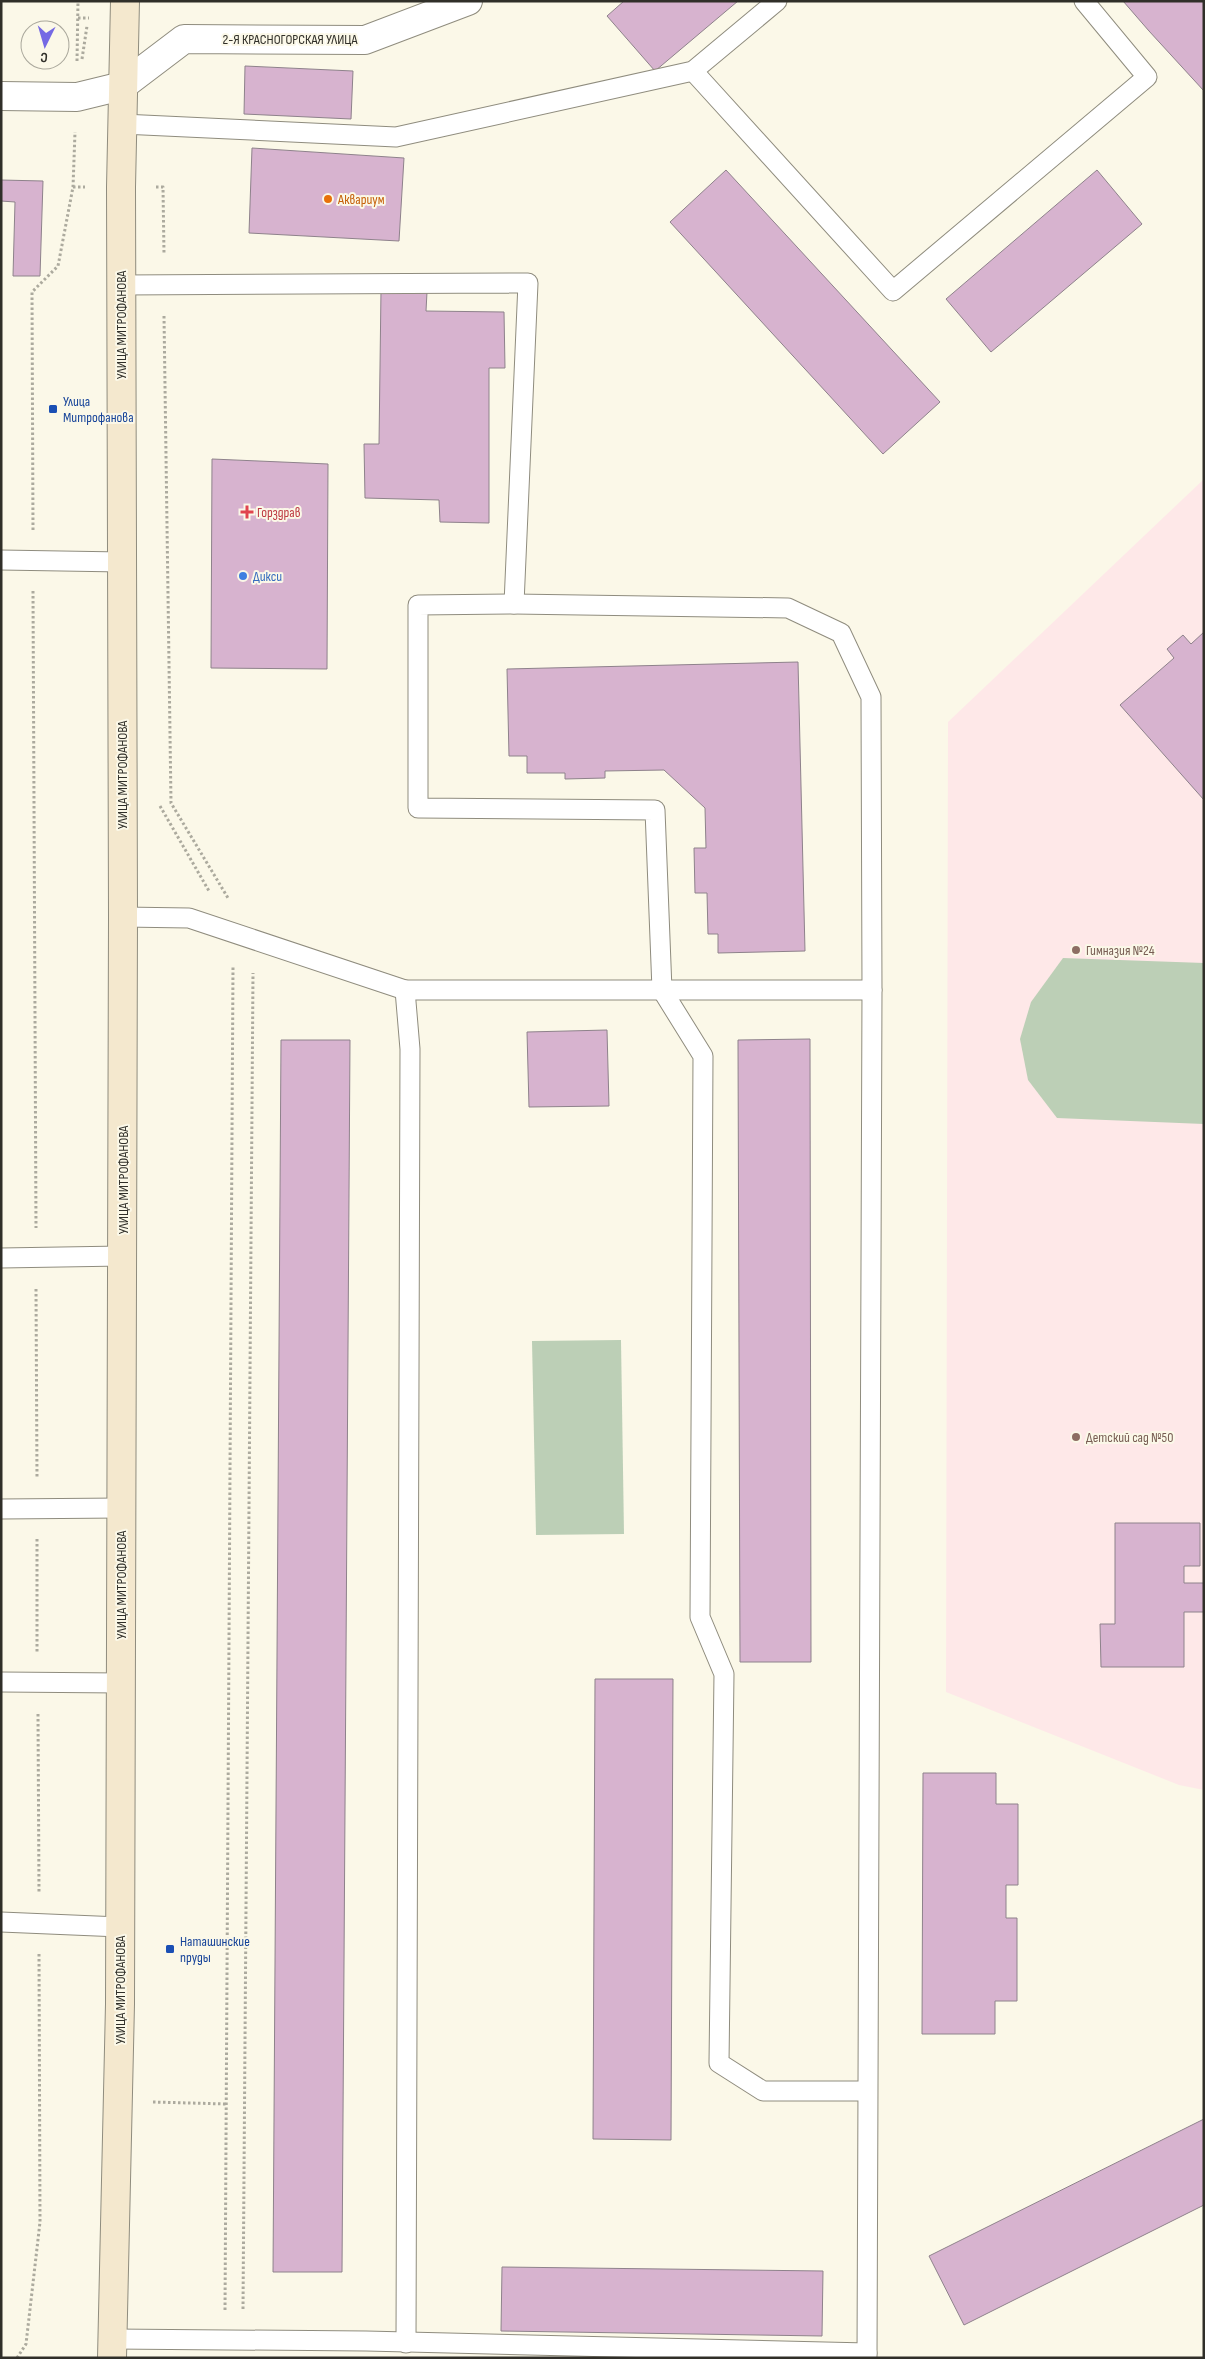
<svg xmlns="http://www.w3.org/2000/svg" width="1205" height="2359" font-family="'Sofia Sans Condensed',sans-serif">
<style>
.education{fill:#fee8e8}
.green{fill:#bccfb6}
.building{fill:#d7b3cf;stroke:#8e828b}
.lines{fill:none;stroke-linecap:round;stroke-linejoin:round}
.service-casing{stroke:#8f8c7e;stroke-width:21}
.tertiary-casing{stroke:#8f8c7e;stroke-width:30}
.secondary-casing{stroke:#8f8c7e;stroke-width:30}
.path{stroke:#acaa9e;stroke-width:3;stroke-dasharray:2.5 2.5;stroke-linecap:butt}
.service{stroke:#fff;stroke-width:19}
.tertiary{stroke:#fff;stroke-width:28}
.secondary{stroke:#f4e8ce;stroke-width:28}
.food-dot{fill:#e8710a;stroke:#fbf8e8;stroke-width:2}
.transit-dot{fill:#1a4fb4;stroke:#fbf8e8;stroke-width:2}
.health-dot{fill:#e0444e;stroke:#fbf8e8;stroke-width:2}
.shop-dot{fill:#3f7fe0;stroke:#fbf8e8;stroke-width:2}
.education-dot{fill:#8d6e63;stroke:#fbf8e8;stroke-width:2}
.labels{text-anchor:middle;stroke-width:4;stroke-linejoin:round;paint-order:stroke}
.street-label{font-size:14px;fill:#302f29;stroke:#fbf8e8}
.food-label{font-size:14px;fill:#c56008;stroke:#fbf8e8;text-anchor:start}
.transit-label{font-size:14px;fill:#164399;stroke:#fbf8e8;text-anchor:start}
.health-label{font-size:14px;fill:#be3a42;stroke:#fbf8e8;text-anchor:start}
.shop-label{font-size:14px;fill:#366cbe;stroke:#fbf8e8;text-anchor:start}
.education-label{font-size:14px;fill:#785e54;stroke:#fbf8e8;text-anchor:start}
</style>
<rect width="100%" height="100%" fill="#fbf8e8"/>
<!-- education -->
<polygon class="education" points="1204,479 1204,1790 1179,1785 946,1692 948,722"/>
<!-- green -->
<g class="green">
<polygon points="1063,958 1204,963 1204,1124 1057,1118 1028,1080 1020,1039 1031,1002"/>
<polygon points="621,1340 624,1534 536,1535 532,1341"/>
</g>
<!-- building -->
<g class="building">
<polygon points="624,1 738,1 655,71 607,16"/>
<polygon points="1123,1 1204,1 1204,91 1149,31"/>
<polygon points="245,66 353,71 351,119 244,114"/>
<polygon points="252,148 404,158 399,241 249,233"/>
<polygon points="726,170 940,402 883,454 670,222"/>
<polygon points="1097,170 1142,224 991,352 946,299"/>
<polygon points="1,180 43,181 40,276 13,276 15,202 1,201"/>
<polygon points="381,290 427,292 426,311 504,312 505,368 489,368 489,523 440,522 439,500 365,498 364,444 379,444"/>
<polygon points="212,459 328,464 327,669 211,668"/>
<polygon points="1204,632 1204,800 1120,705 1174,658 1167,649 1183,635 1191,644"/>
<polygon points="798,662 805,951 718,953 718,934 708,934 707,893 695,893 694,848 706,848 705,808 664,770 605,771 605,778 565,779 565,773 527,773 527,756 509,756 507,669"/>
<polygon points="607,1030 609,1106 529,1107 527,1032"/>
<polygon points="810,1039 811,1662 740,1662 738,1040"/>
<polygon points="281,1040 350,1040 342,2272 273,2272"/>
<polygon points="1115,1523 1200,1523 1200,1566 1184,1566 1184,1583 1204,1583 1204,1612 1184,1612 1184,1667 1101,1667 1100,1624 1115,1624"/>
<polygon points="595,1679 673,1679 671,2140 593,2139"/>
<polygon points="923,1773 996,1773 996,1804 1018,1804 1018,1885 1006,1885 1006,1918 1017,1918 1017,2001 995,2001 995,2034 922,2034"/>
<polygon points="1204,2119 1204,2205 964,2325 929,2256"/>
<polygon points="502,2267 823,2271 822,2336 501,2331"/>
</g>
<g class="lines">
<defs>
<g id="service">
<polyline points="693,71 893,291 1147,77 1084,1"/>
<polyline points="122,124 396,137 693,71 777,1"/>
<polyline points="122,285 528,283 514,604"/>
<polyline points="1,560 122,562"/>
<polyline points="123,917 189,918 405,990"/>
<polyline points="1,1258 122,1256"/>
<polyline points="1,1509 121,1508"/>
<polyline points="1,1682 121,1683"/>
<polyline points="1,1922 120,1927"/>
<polyline points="113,2339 366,2341 867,2353"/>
<polyline points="406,2343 410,1049 405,990 872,990"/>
<polyline points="867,2358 872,990 871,697 841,633 788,608 514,604 418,605 418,808 655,810 662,990 703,1056 700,1617 724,1674 719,2063 763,2091 867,2091"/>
</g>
<polyline id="tertiary" points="1,96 77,97 122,86 184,39 365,40 468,1"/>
<polyline id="secondary" points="112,2358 120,2004 123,917 121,187 125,1"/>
</defs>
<!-- service casing -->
<use href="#service" class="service-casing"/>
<!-- tertiary casing -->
<use href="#tertiary" class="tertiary-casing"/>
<!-- secondary casing -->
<use href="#secondary" class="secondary-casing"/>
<!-- path -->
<g class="path">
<polyline points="78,18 89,18"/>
<polyline points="82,59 87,26"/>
<polyline points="77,61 78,1"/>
<polyline points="73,187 85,187"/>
<polyline points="156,187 163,187 164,254"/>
<polyline points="164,316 171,803 228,898"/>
<polyline points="33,530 32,292 58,266 73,187 75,132"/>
<polyline points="33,591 36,1228"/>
<polyline points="160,806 209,891"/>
<polyline points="36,1289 37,1478"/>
<polyline points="37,1539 37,1653"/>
<polyline points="38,1714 39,1893"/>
<polyline points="153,2102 226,2104"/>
<polyline points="243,2309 253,973"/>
<polyline points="225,2310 233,966"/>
<polyline points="17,2358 26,2344 40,2222 39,1954"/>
</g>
<!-- service -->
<use href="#service" class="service"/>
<!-- tertiary -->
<use href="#tertiary" class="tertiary"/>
<!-- secondary -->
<use href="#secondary" class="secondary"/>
</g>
<!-- markers -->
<circle class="food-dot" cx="328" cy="199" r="5"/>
<g class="transit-dot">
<rect x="48" y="404" width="10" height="10" rx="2.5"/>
<rect x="165" y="1944" width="10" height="10" rx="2.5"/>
</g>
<path class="health-dot" d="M244.5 504.5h5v5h5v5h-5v5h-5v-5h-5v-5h5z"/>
<circle class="shop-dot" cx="243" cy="576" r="5"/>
<g class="education-dot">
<circle cx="1076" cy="950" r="5"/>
<circle cx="1076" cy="1437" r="5"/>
</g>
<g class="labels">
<!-- street labels -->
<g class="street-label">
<text x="290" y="44">2-Я КРАСНОГОРСКАЯ УЛИЦА</text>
<text transform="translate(121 325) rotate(-90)" y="5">УЛИЦА МИТРОФАНОВА</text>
<text transform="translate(122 775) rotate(-90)" y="5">УЛИЦА МИТРОФАНОВА</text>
<text transform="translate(123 1180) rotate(-90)" y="5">УЛИЦА МИТРОФАНОВА</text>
<text transform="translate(121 1585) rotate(-90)" y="5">УЛИЦА МИТРОФАНОВА</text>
<text transform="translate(120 1990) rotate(-90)" y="5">УЛИЦА МИТРОФАНОВА</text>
</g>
<!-- food labels -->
<g class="food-label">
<text x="338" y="204">Аквариум</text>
</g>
<!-- transit labels -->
<g class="transit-label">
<text x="63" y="406">Улица<tspan x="63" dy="16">Митрофанова</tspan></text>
<text x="180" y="1946">Наташинские<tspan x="180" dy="16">пруды</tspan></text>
</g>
<!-- health labels -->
<g class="health-label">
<text x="257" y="517">Горздрав</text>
</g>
<!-- shop labels -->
<g class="shop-label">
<text x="253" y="581">Дикси</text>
</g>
<!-- education labels -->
<g class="education-label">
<text x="1086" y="955">Гимназия №24</text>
<text x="1086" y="1442">Детский сад №50</text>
</g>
</g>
<!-- border -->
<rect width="1205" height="2359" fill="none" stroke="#302f29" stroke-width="5"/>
<!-- north arrow -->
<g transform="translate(45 45) rotate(185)"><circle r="24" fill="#fbf8e8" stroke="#aaa89c"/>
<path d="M0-4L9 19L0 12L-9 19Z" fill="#7569e4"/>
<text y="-8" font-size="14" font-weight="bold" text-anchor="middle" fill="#302f29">С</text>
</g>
</svg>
